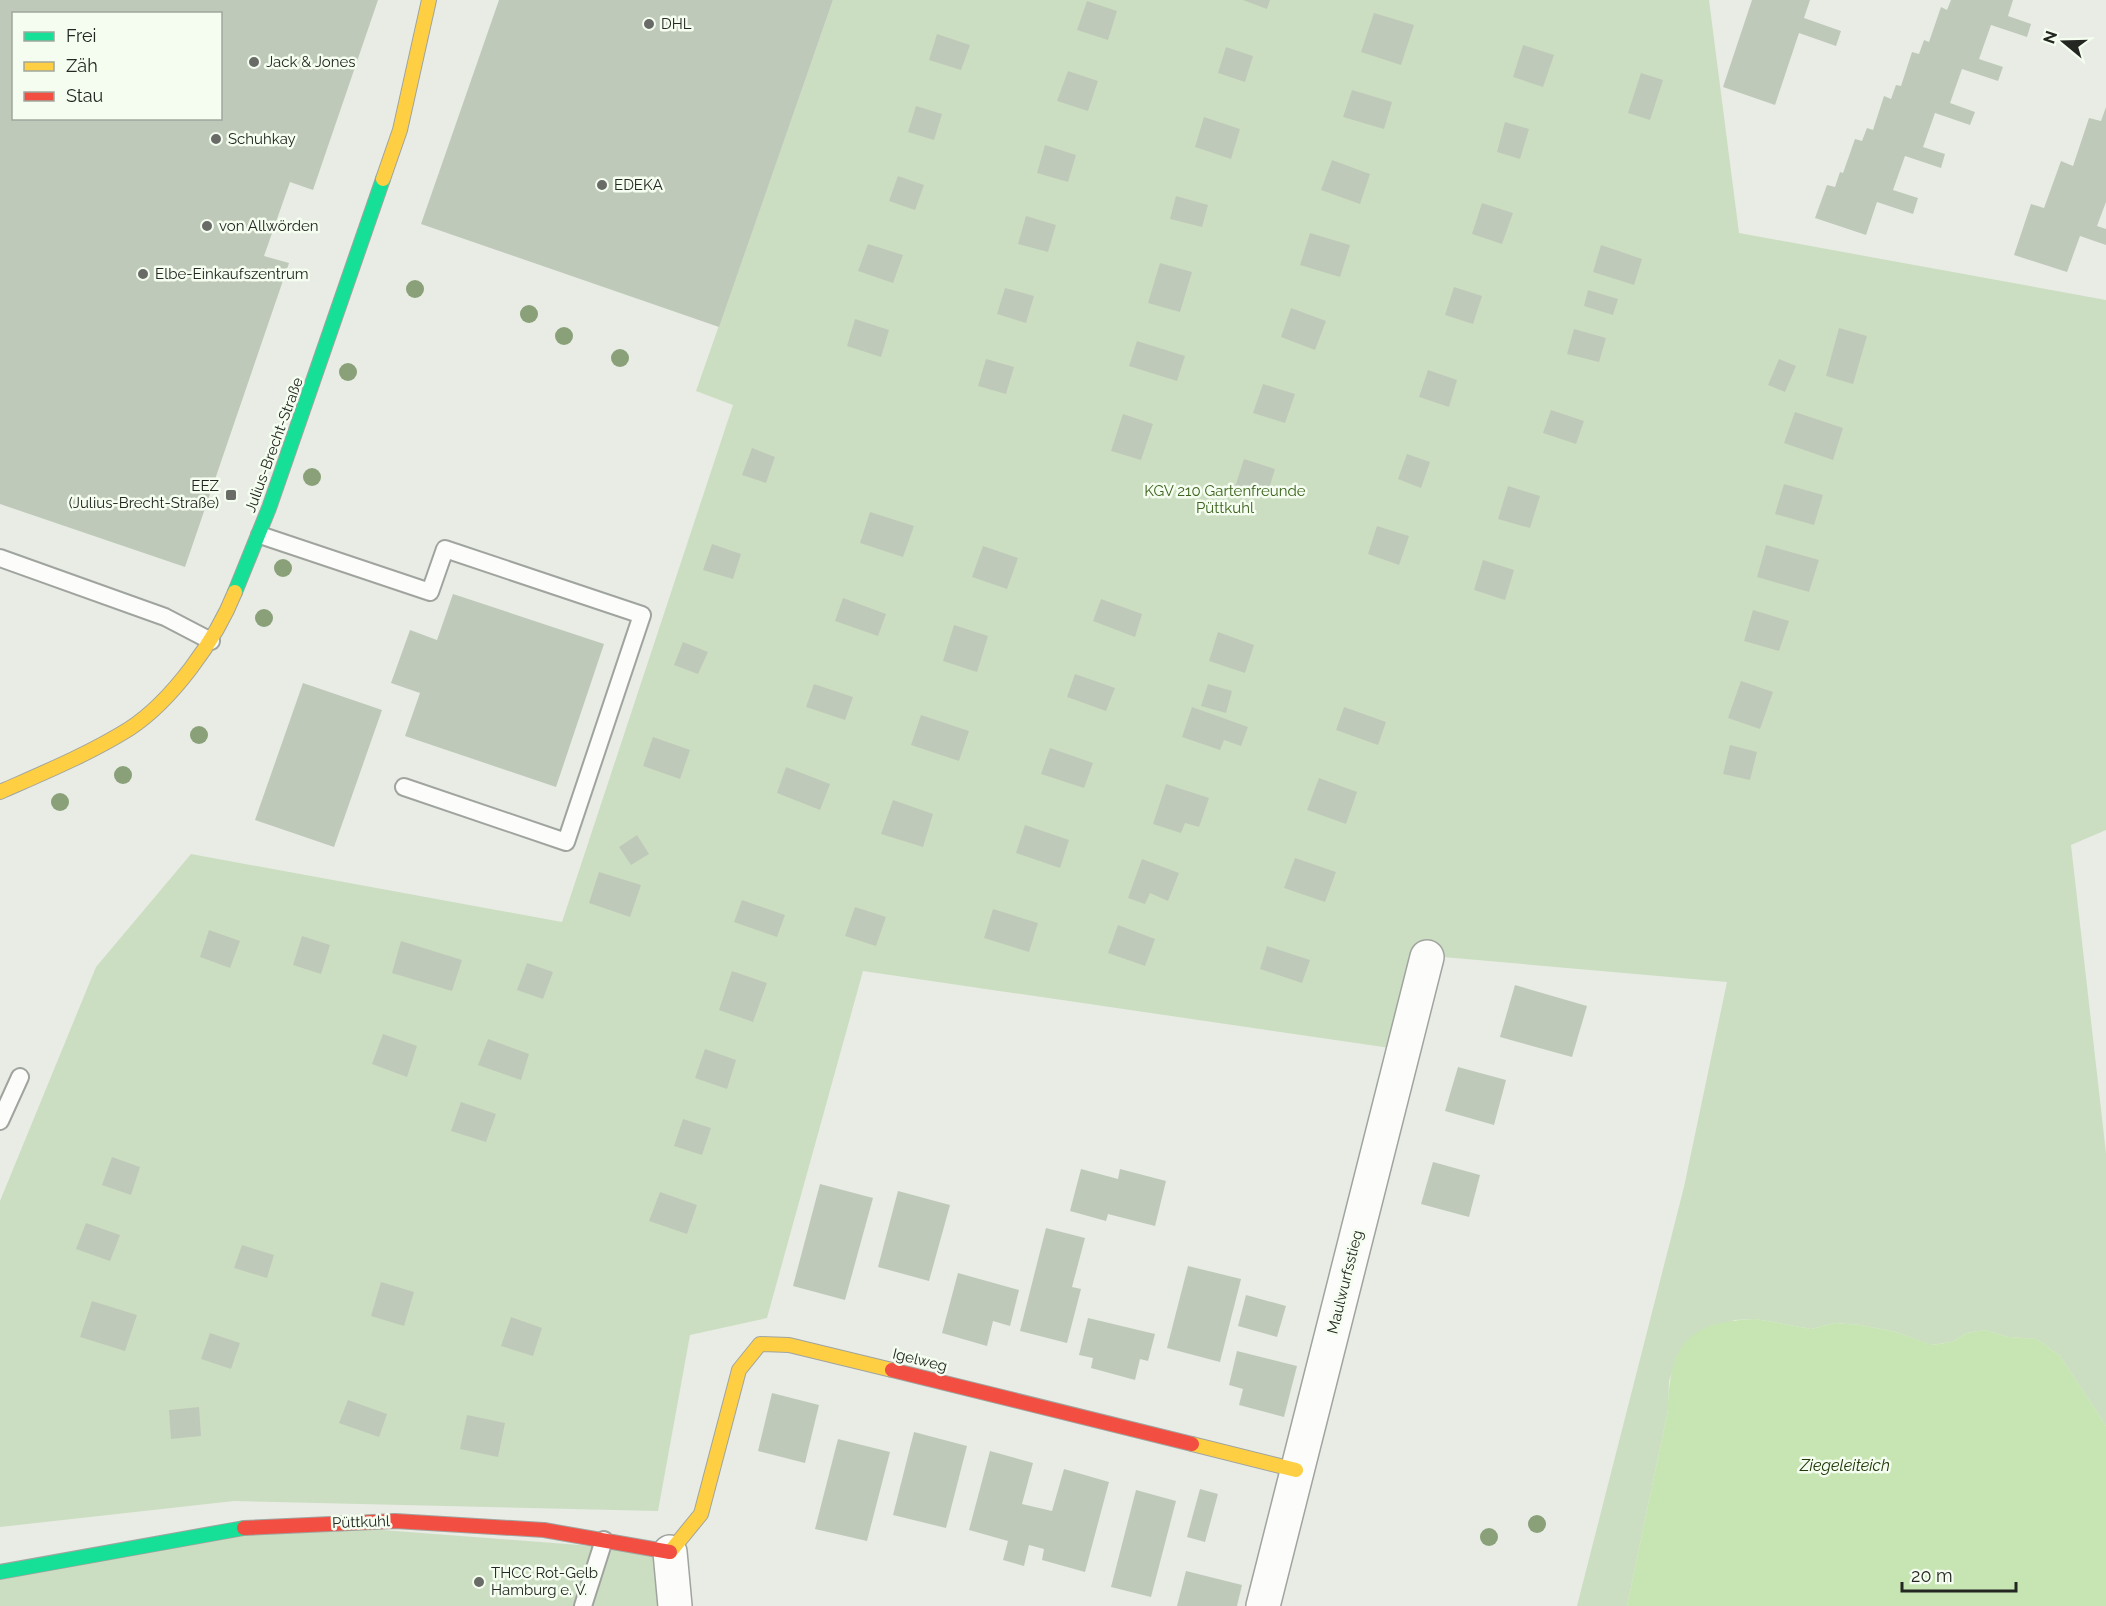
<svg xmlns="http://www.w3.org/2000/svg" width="2106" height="1606" font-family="Raleway,sans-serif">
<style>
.green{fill:#ccdec1}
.water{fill:#c6e5b3}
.building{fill:#bfc9b9;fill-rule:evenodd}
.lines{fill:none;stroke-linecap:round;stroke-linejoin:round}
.lane-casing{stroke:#a0a49f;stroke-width:20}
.street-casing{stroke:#a0a49f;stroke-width:36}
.fast-casing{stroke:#a0a49f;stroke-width:16}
.slow-casing{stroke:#a0a49f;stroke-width:16}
.jam-casing{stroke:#a0a49f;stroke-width:16}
.lane{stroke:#fcfcfb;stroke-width:16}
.street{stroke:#fcfcfb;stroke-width:33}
.fast{stroke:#16e098;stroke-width:14}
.slow{stroke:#ffcf43;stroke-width:14}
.jam{stroke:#f24e42;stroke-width:14}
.tree{fill:#89a078}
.poi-dot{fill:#686b66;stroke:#f4fdef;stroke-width:2}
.labels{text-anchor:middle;stroke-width:5;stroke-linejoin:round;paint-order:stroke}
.poi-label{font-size:15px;fill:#232621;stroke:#f4fdef;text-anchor:start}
.street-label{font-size:15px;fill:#232621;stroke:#f4fdef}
.park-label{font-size:15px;fill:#3c621e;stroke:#f4fdef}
.water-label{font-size:16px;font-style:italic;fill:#203a0a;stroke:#f4fdef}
</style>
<rect width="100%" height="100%" fill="#e8ece5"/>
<!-- green -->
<g class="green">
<polygon points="833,0 1709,0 1739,233 2106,300 2106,830 2071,845 2106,1153 2106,1426 2060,1356 2037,1339 2009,1337 1984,1330 1967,1333 1952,1342 1931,1345 1896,1332 1860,1325 1835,1323 1811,1329 1756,1319 1734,1320 1679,1353 1669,1381 1668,1410 1627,1606 1577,1606 1684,1187 1727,982 1443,957 1404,1050 863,971 767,1318 690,1335 658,1511 234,1501 0,1527 0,1201 96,967 191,854 562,922 733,405 696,391"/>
<polygon points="304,1524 670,1552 676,1606 0,1606 0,1572"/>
</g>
<!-- water -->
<path class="water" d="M1756,1319L1811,1329L1835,1323L1860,1325L1896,1332L1932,1345L1952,1342L1967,1333L1984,1330L2009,1337L2037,1339L2060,1356L2106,1426V1606H1627L1668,1410C1670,1343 1688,1322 1756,1319Z"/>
<!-- building -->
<g class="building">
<path d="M0,0H378L313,190L290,182L264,256L289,263L185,567L0,504ZM14,14H220V118H14Z"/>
<polygon points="499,0 833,0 719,327 421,224"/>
<polygon points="1243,0 1270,0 1267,9"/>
<polygon points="1752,0 1810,0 1804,18 1841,31 1836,46 1799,33 1775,105 1723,87"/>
<polygon points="1951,0 2013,0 2008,16 2031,24 2027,37 1991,25 1979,59 2003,67 1998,81 1962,69 1950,103 1975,112 1970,125 1935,113 1923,147 1945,154 1941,168 1905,156 1893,190 1918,198 1913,214 1877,202 1866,235 1815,218 1827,185 1835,187 1840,172 1843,173 1855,139 1862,141 1867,128 1873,130 1884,96 1891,99 1896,85 1901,86 1912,52 1919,54 1924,40 1929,42 1941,7 1947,10"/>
<polygon points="1087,1 1117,11 1108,40 1077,30"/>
<polygon points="1374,13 1414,25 1401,65 1361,52"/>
<polygon points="937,34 970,45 961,70 929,60"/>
<polygon points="1523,45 1554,55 1543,87 1513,77"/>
<polygon points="1226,47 1253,56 1245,82 1218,73"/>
<polygon points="1068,71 1098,81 1088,111 1057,101"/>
<polygon points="1641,73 1663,80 1650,120 1628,113"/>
<polygon points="1352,90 1392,102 1384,129 1343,117"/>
<polygon points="916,106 942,114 934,140 908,132"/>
<polygon points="2106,107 2106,202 2097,226 2106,229 2106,245 2080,236 2067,272 2014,255 2031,204 2044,208 2061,161 2073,166 2089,118 2101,121"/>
<polygon points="1204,117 1240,129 1231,159 1195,147"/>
<polygon points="1505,122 1529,129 1520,159 1497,152"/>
<polygon points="1045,145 1076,155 1068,182 1037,173"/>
<polygon points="1332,160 1370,174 1360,204 1321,190"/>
<polygon points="898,176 924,185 915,210 889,201"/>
<polygon points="1176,196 1208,205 1202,227 1170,219"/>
<polygon points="1482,203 1513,213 1502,244 1472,234"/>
<polygon points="1026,216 1056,225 1048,252 1018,244"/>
<polygon points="1310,233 1350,245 1340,277 1300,265"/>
<polygon points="868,244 903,255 893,283 858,271"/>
<polygon points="1601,245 1642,259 1634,285 1593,272"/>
<polygon points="1160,263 1192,272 1180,312 1148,303"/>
<polygon points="1454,287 1482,296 1473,324 1445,315"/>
<polygon points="1005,288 1034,296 1026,323 997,314"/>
<polygon points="1588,290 1618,299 1613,315 1584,306"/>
<polygon points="1291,308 1326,321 1315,350 1281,337"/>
<polygon points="855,319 889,330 881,357 847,346"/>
<polygon points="1839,328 1867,336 1853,384 1826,376"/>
<polygon points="1574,329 1606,338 1599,362 1567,354"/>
<polygon points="1137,341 1185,356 1177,381 1129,366"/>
<polygon points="986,359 1014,367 1006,394 978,386"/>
<polygon points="1779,359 1796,366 1785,392 1768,385"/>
<polygon points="1428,370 1457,380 1449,407 1419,397"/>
<polygon points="1263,384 1295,394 1285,423 1253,413"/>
<polygon points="1551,410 1584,421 1576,444 1543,433"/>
<polygon points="1795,412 1843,428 1833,460 1784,443"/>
<polygon points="1123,414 1153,424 1141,460 1111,451"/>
<polygon points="752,448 775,457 766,483 742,475"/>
<polygon points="1407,454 1430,462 1421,488 1398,479"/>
<polygon points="1244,459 1275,469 1266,498 1235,487"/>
<polygon points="1784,484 1823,495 1814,525 1775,514"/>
<polygon points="1508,486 1540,496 1530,528 1498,519"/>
<polygon points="870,512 914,526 903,557 860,543"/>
<polygon points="1377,526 1409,536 1399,565 1368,554"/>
<polygon points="712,544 741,554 733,579 703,570"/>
<polygon points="1766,545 1819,560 1809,592 1757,577"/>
<polygon points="983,546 1018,558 1007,589 972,577"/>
<polygon points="1483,560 1514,570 1505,600 1474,590"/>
<polygon points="453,594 604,644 556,787 405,736 420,693 391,683 410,630 437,640"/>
<polygon points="843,598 886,614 878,636 835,621"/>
<polygon points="1101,599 1142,614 1135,637 1093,621"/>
<polygon points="1753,610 1789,621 1779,651 1744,641"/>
<polygon points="954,625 988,636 977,672 943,661"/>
<polygon points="1218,632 1254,645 1245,673 1209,661"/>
<polygon points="683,642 708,652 698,674 674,665"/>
<polygon points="1075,674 1115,688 1106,711 1067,697"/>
<polygon points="1741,681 1773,692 1760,729 1728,718"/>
<polygon points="303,683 382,710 334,847 255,820"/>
<polygon points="814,684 853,697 845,720 806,707"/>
<polygon points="1208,684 1232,691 1226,713 1201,706"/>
<polygon points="1192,707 1248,727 1241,746 1224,740 1220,750 1182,737"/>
<polygon points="1344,707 1386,722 1378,745 1336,730"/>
<polygon points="921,715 969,731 959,761 911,745"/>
<polygon points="653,737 690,750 680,779 643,766"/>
<polygon points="1730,745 1757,752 1750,780 1723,774"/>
<polygon points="1050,748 1093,763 1084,788 1041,774"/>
<polygon points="786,767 830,784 820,810 777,793"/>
<polygon points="1319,778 1357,792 1346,824 1307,810"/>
<polygon points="1166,784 1209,798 1199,827 1185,823 1181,833 1153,824"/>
<polygon points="893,800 933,814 923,847 881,834"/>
<polygon points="1025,825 1069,840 1060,868 1016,853"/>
<polygon points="637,835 649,854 631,865 619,847"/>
<polygon points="1295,858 1336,872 1325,902 1284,888"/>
<polygon points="1142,859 1179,873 1168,901 1150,893 1145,904 1128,898"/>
<polygon points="599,872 641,885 630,917 589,903"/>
<polygon points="742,900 785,915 777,937 734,922"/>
<polygon points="855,907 886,917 876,946 845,936"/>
<polygon points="993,909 1038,923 1029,952 984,938"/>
<polygon points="1118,925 1155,939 1145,966 1108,953"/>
<polygon points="209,930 240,941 230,968 200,957"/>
<polygon points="302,936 330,945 321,974 293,965"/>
<polygon points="401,941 462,960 452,991 392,973"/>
<polygon points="1267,946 1310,960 1302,983 1260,969"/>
<polygon points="527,963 553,972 543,999 517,990"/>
<polygon points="732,971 767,983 753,1022 719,1010"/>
<polygon points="1515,985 1587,1006 1572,1057 1500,1037"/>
<polygon points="383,1034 417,1046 407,1077 372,1064"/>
<polygon points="488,1039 529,1054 521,1080 478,1065"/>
<polygon points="705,1049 736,1060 727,1089 695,1078"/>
<polygon points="1458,1067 1506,1080 1494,1125 1445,1111"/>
<polygon points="461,1102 496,1114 486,1142 451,1131"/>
<polygon points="683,1119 711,1128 702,1155 674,1146"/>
<polygon points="112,1157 140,1167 131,1195 102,1185"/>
<polygon points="1433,1162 1480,1175 1469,1217 1421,1204"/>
<polygon points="1081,1169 1118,1179 1120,1169 1166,1181 1155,1226 1108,1214 1106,1221 1070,1211"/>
<polygon points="820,1184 873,1198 845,1300 793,1286"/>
<polygon points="898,1191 950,1205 929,1281 878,1267"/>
<polygon points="660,1192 697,1205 687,1234 649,1221"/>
<polygon points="86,1223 120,1235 110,1261 76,1249"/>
<polygon points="1046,1228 1085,1238 1072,1287 1081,1289 1067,1343 1020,1331"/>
<polygon points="242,1245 274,1255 267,1278 234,1268"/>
<polygon points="1188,1266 1241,1279 1220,1362 1167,1348"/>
<polygon points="958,1273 1019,1290 1010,1326 993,1321 987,1346 942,1333"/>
<polygon points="381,1282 414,1292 404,1326 371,1316"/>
<polygon points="1246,1295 1286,1306 1277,1337 1238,1326"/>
<polygon points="92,1301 137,1315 125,1351 80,1337"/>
<polygon points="511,1317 542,1328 533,1356 501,1346"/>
<polygon points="1088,1318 1155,1334 1148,1361 1140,1359 1135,1380 1091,1368 1093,1358 1079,1355"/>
<polygon points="210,1333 240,1343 231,1369 201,1359"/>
<polygon points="1237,1351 1297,1366 1284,1417 1239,1405 1243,1389 1229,1385"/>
<polygon points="772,1393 819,1405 805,1463 758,1451"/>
<polygon points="348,1400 387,1414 379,1437 339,1423"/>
<polygon points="199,1407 201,1436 171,1439 169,1410"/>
<polygon points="467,1415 505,1423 498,1457 460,1449"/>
<polygon points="914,1432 967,1446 946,1528 893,1515"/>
<polygon points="838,1439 890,1452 867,1541 815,1529"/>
<polygon points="990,1451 1033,1463 1022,1504 1052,1511 1064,1469 1109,1482 1085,1572 1042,1560 1044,1549 1029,1545 1024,1566 1003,1560 1008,1541 969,1530"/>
<polygon points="1200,1489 1218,1494 1205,1542 1187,1537"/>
<polygon points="1136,1490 1176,1501 1151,1597 1111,1587"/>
<polygon points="1186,1571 1242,1585 1237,1606 1177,1606"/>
</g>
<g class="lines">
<defs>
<g id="lane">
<polyline points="260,535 430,592 445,549 642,615 566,842 404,787"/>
<polyline points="0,558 165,617 211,641"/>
<polyline points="0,1121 20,1077"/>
<polyline points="583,1606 604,1540"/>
</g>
<g id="street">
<polyline points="670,1552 675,1606"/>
<polyline points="1263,1606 1427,957"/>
</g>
<g id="fast">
<polyline points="235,592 269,508 383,179"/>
<polyline points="0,1572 244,1528"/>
</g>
<g id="slow">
<polyline points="383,179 400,130 429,0"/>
<path d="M0,792C43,773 89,754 129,729C172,701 216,640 235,592"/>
<polyline points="1192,1444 1296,1470"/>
<polyline points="670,1552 701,1514 739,1370 760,1344 789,1345 892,1370"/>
</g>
<g id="jam">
<polyline points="892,1370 1192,1444"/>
<polyline points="244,1528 395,1521 544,1530 670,1552"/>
</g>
</defs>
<!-- lane casing -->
<use href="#lane" class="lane-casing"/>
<!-- street casing -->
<use href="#street" class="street-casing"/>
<!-- fast casing -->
<use href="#fast" class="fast-casing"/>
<!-- slow casing -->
<use href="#slow" class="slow-casing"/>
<!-- jam casing -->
<use href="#jam" class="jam-casing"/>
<!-- lane -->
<use href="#lane" class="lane"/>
<!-- street -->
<use href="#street" class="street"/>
<!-- fast -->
<use href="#fast" class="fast"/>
<!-- slow -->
<use href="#slow" class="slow"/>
<!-- jam -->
<use href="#jam" class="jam"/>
</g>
<!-- trees -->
<g class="tree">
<circle cx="415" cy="289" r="9"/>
<circle cx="529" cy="314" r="9"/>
<circle cx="564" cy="336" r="9"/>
<circle cx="620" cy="358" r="9"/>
<circle cx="348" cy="372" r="9"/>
<circle cx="312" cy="477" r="9"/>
<circle cx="283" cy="568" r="9"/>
<circle cx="264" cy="618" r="9"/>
<circle cx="199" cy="735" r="9"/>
<circle cx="123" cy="775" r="9"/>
<circle cx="60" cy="802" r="9"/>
<circle cx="1537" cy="1524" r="9"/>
<circle cx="1489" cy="1537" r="9"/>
</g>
<!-- markers -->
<g class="poi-dot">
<circle cx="649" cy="24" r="6"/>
<circle cx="254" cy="62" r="6"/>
<circle cx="216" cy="139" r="6"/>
<circle cx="602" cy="185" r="6"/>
<circle cx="207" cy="226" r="6"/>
<circle cx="143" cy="274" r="6"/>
<rect x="225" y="489" width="12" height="12" rx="3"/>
<circle cx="479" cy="1582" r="6"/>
</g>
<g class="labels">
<!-- poi labels -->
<g class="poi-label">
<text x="661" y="29">DHL</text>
<text x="266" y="67">Jack &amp; Jones</text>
<text x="228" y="144">Schuhkay</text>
<text x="614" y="190">EDEKA</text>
<text x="219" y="231">von Allwörden</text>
<text x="155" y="279">Elbe-Einkaufszentrum</text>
<text x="219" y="491" text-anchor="end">EEZ<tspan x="219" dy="17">(Julius-Brecht-Straße)</tspan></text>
<text x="491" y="1578">THCC Rot-Gelb<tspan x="491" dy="17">Hamburg e. V.</tspan></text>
</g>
<!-- street labels -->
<g class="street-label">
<text transform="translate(274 445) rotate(-70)" y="5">Julius-Brecht-Straße</text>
<text transform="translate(1345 1282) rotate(-76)" y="5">Maulwurfsstieg</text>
<text transform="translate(920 1360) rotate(14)" y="5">Igelweg</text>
<text transform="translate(361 1522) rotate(-2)" y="5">Püttkuhl</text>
</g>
<!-- park labels -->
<g class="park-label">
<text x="1225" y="496">KGV 210 Gartenfreunde<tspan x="1225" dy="17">Püttkuhl</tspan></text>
</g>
<!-- water labels -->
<g class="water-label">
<text x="1845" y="1471">Ziegeleiteich</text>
</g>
</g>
<!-- legend -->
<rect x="12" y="12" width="210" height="108" fill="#f4fdef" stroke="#a0a79d" stroke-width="1.5"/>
<rect x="24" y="32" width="30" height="9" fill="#16e098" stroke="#a0a79d" stroke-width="1.5"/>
<text x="66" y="42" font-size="18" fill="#232621">Frei</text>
<rect x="24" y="62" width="30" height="9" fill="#ffcf43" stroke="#a0a79d" stroke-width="1.5"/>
<text x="66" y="72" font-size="18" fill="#232621">Zäh</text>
<rect x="24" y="92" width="30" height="9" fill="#f24e42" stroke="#a0a79d" stroke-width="1.5"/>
<text x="66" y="102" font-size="18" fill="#232621">Stau</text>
<!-- north arrow -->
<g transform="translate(2064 42) rotate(289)" stroke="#f4fdef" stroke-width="4.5" paint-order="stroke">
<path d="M0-4.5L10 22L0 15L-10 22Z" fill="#232621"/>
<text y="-9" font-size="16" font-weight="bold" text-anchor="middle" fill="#232621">N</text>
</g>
<!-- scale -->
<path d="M1902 1582v9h114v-9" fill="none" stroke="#232621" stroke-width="3"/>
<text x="1911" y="1582" font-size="18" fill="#232621" stroke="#f4fdef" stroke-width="4.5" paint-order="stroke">20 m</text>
</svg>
